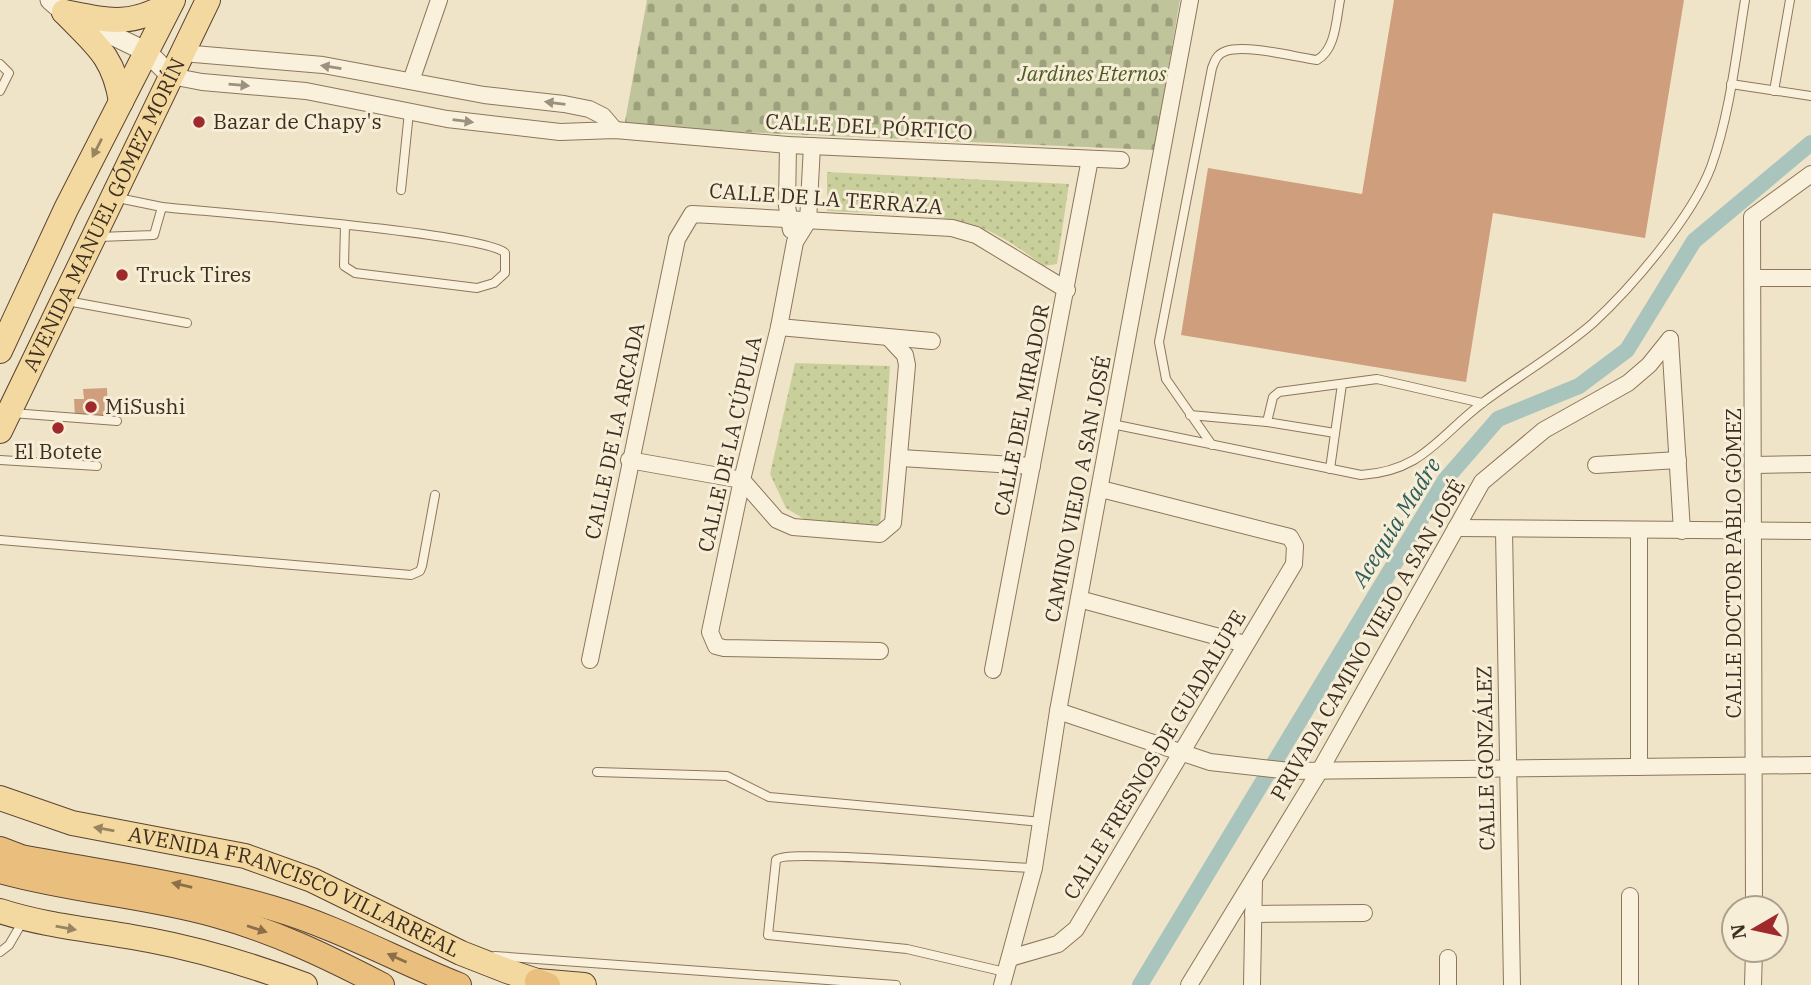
<svg xmlns="http://www.w3.org/2000/svg" width="1811" height="985" font-family="'IBM Plex Serif',serif">
<style>
.cemetery{fill:url(#cemetery-stones)}
.park{fill:url(#park-dots)}
.lines{fill:none;stroke-linecap:round;stroke-linejoin:round}
.canal{stroke:#a9c4bc;stroke-width:16}
.building{fill:#cf9f7d}
.service-casing{stroke:#8d765c;stroke-width:10}
.minor-casing{stroke:#8d765c;stroke-width:18}
.tertiary-casing{stroke:#8d765c;stroke-width:21}
.primary-casing{stroke:#5b4430;stroke-width:26}
.trunk-casing{stroke:#5b4430;stroke-width:26}
.service{stroke:#faf1dc;stroke-width:8}
.minor{stroke:#faf1dc;stroke-width:16}
.tertiary{stroke:#faf1dc;stroke-width:19}
.primary{stroke:#f3d9a0;stroke-width:24}
.trunk{stroke:#eabe7c;stroke-width:24}
.oneway{fill:#9c907e}
.oneway2{fill:#988460}
.oneway3{fill:#8b6f49}
.poi-dot{fill:#9e2a2b;stroke:#f7eed8;stroke-width:2.5}
.labels{text-anchor:middle;stroke-width:6;stroke-linejoin:round;paint-order:stroke}
.park-label{font-size:21px;font-style:italic;fill:#4d5a26;stroke:#f7eed8}
.poi-label{font-size:21px;fill:#3d2e20;stroke:#f7eed8;text-anchor:start}
.street-label{font-size:21px;fill:#3d2e20;stroke:#f7eed8}
.water-label{font-size:23px;font-style:italic;fill:#2f5d5a;stroke:#f7eed8}
</style>
<defs>
<pattern id="cemetery-stones" width="16" height="16" patternUnits="userSpaceOnUse" patternTransform="scale(1.75)"><rect width="16" height="16" fill="#bfc49a"/><path d="M2 7V4a2 2 0 0 1 4 0v3zM10 15v-3a2 2 0 0 1 4 0v3z" fill="#9ca07d"/></pattern>
<pattern id="park-dots" width="8" height="8" patternUnits="userSpaceOnUse" patternTransform="scale(1.75)"><rect width="8" height="8" fill="#c9cf9b"/><path d="M2 2h.1M6 6h.1" fill="none" stroke="#aeb285" stroke-width="1.8" stroke-linecap="round"/></pattern>
</defs>
<rect width="100%" height="100%" fill="#f0e4c8"/>
<!-- cemetery -->
<polygon class="cemetery" points="647,0 1180,0 1154,150 624,127"/>
<!-- park -->
<g class="park">
<path d="M827,172L1069,184L1057,264L1044,266C1022,250 999,233 973,225C927,211 875,214 827,211Z"/>
<polygon points="795,363 890,366 880,527 814,525 786,508 770,474"/>
</g>
<g class="lines">
<!-- canal -->
<polyline class="canal" points="1140,985 1445,480 1498,419 1579,386 1627,350 1694,241 1811,143"/>
</g>
<!-- building -->
<g class="building">
<polygon points="1394,0 1684,0 1645,238 1493,213 1466,382 1181,335 1208,168 1362,194"/>
<polygon points="107,388 108,415 75,417 74,399 84,399 83,389"/>
</g>
<g class="lines">
<defs>
<g id="service">
<polyline points="0,64 9,73 0,91"/>
<polyline points="1731,84 1811,96"/>
<polyline points="1774,91 1790,0"/>
<polyline points="401,190 409,112"/>
<path d="M162,207C209,212 484,233 505,253V273L494,283L477,288L355,273L344,266L345,225"/>
<polyline points="98,237 154,235 162,207 118,198"/>
<polyline points="67,301 187,323"/>
<polyline points="12,413 117,421"/>
<polyline points="1190,415 1267,422"/>
<path d="M1112,424L1361,475C1424,471 1439,435 1485,401C1520,375 1560,352 1593,323C1632,287 1692,217 1711,167C1730,114 1736,55 1745,0"/>
<polyline points="1335,433 1267,422 1273,397 1279,392 1377,379 1482,403"/>
<path d="M1212,445L1166,379L1159,342L1212,68C1215,60 1217,54 1226,51C1246,44 1295,57 1317,60C1336,49 1336,20 1340,0"/>
<polyline points="0,460 97,466"/>
<polyline points="1330,469 1342,384"/>
<polyline points="0,540 411,575 420,571 422,566 435,495"/>
<polyline points="597,772 727,776 769,797 1042,822"/>
<polyline points="0,952 9,945 23,921"/>
<polyline points="495,956 896,985"/>
<path d="M1005,972L907,949L768,935L776,860C786,848 1001,868 1034,868"/>
</g>
<g id="minor">
<polyline points="182,53 323,65 484,95 564,104 589,109 603,116 615,130"/>
<polyline points="171,76 202,82 306,91 447,119 560,132 615,130 788,145 1121,160"/>
<polyline points="411,81 439,0"/>
<polyline points="788,145 787,206 791,230"/>
<polyline points="812,146 808,221 795,242 779,327 742,480 710,632 716,646 724,648 880,651"/>
<polyline points="1754,278 1811,278"/>
<polyline points="779,327 932,341"/>
<polyline points="1670,339 1682,531"/>
<polyline points="901,458 1032,466"/>
<polyline points="629,460 742,480 777,520 793,527 880,534 893,523 907,365 905,355 890,339"/>
<polyline points="1596,465 1678,460"/>
<polyline points="1754,465 1811,464"/>
<polyline points="1456,528 1811,531"/>
<polyline points="1504,530 1512,985"/>
<polyline points="1079,599 1245,644"/>
<polyline points="590,660 677,239 692,214 952,228 976,235 1067,290"/>
<polyline points="993,670 1090,159"/>
<polyline points="1058,711 1210,762 1290,771 1811,765"/>
<polyline points="1639,767 1639,531"/>
<polyline points="1630,896 1630,985"/>
<polyline points="1754,908 1752,217 1811,174"/>
<polyline points="1253,914 1364,913"/>
<polyline points="1010,958 1058,944 1076,929 1294,564 1295,546 1290,537 1101,489"/>
<polyline points="1002,985 1034,868 1058,711 1190,0"/>
<polyline points="1189,985 1319,772 1482,482 1544,430 1628,383 1649,365 1670,339"/>
<polyline points="1252,985 1254,880"/>
<polyline points="1448,985 1448,958"/>
<polyline points="1753,985 1754,950"/>
</g>
<polyline id="tertiary" points="50,0 64,12 147,52 171,76"/>
<g id="primary">
<path d="M64,12C109,21 130,27 171,3"/>
<path d="M64,12C95,44 114,56 121,102"/>
<polyline points="0,351 66,209 173,0"/>
<path id="s1" d="M0,431L208,0"/>
<path id="s2" d="M0,798L72,823L245,856L312,880L461,953L507,971L537,981L584,985"/>
<path d="M0,911C49,927 99,930 149,940C202,950 254,966 305,985"/>
</g>
<g id="trunk">
<path d="M0,849L21,857C105,873 190,884 272,908C337,927 396,960 459,985"/>
<path d="M0,871C71,891 144,895 215,915C274,931 328,957 382,985"/>
<polyline points="537,981 548,985"/>
</g>
</defs>
<!-- service casing -->
<use href="#service" class="service-casing"/>
<!-- minor casing -->
<use href="#minor" class="minor-casing"/>
<!-- tertiary casing -->
<use href="#tertiary" class="tertiary-casing"/>
<!-- primary casing -->
<use href="#primary" class="primary-casing"/>
<!-- trunk casing -->
<use href="#trunk" class="trunk-casing"/>
<!-- service -->
<use href="#service" class="service"/>
<!-- minor -->
<use href="#minor" class="minor"/>
<!-- tertiary -->
<use href="#tertiary" class="tertiary"/>
<!-- primary -->
<use href="#primary" class="primary"/>
<!-- trunk -->
<use href="#trunk" class="trunk"/>
</g>
<!-- one-way arrows -->
<defs><path id="oneway-solid" d="M-6-.8H1V-3.2L6.5 0L1 3.2V.8H-6Z" transform="scale(1.75)"/></defs>
<g class="oneway">
<use href="#oneway-solid" transform="translate(331 67) rotate(-171)"/>
<use href="#oneway-solid" transform="translate(239 85) rotate(5)"/>
<use href="#oneway-solid" transform="translate(555 103) rotate(-173)"/>
<use href="#oneway-solid" transform="translate(463 121) rotate(7)"/>
</g>
<g class="oneway2">
<use href="#oneway-solid" transform="translate(97 148) rotate(117)"/>
<use href="#oneway-solid" transform="translate(104 829) rotate(-170)"/>
<use href="#oneway-solid" transform="translate(66 928) rotate(10)"/>
</g>
<g class="oneway3">
<use href="#oneway-solid" transform="translate(182 885) rotate(-167)"/>
<use href="#oneway-solid" transform="translate(257 929) rotate(18)"/>
<use href="#oneway-solid" transform="translate(397 958) rotate(-156)"/>
</g>
<!-- markers -->
<g class="poi-dot">
<circle cx="199" cy="122" r="7"/>
<circle cx="122" cy="275" r="7"/>
<circle cx="91" cy="407" r="7"/>
<circle cx="58" cy="428" r="7"/>
</g>
<g class="labels">
<!-- park labels -->
<g class="park-label">
<text x="1092" y="81">Jardines Eternos</text>
</g>
<!-- poi labels -->
<g class="poi-label">
<text x="213" y="129">Bazar de Chapy's</text>
<text x="136" y="282">Truck Tires</text>
<text x="105" y="414">MiSushi</text>
<text x="58" y="459" text-anchor="middle">El Botete</text>
</g>
<!-- street labels -->
<g class="street-label">
<text transform="translate(869 127) rotate(3)" y="7">CALLE DEL PÓRTICO</text>
<text transform="translate(826 199) rotate(4)" y="7">CALLE DE LA TERRAZA</text>
<text dy="7" stroke="none"><textPath href="#s1" startOffset="240">AVENIDA MANUEL GÓMEZ MORÍN</textPath></text>
<text transform="translate(1022 410) rotate(-79)" y="7">CALLE DEL MIRADOR</text>
<text transform="translate(615 431) rotate(-78)" y="7">CALLE DE LA ARCADA</text>
<text transform="translate(730 444) rotate(-77)" y="7">CALLE DE LA CÚPULA</text>
<text transform="translate(1078 489) rotate(-79)" y="7">CAMINO VIEJO A SAN JOSÉ</text>
<text transform="translate(1734 563) rotate(-90)" y="7">CALLE DOCTOR PABLO GÓMEZ</text>
<text transform="translate(1368 640) rotate(-60)" y="7">PRIVADA CAMINO VIEJO A SAN JOSÉ</text>
<text transform="translate(1155 755) rotate(-59)" y="7">CALLE FRESNOS DE GUADALUPE</text>
<text transform="translate(1486 758) rotate(-91)" y="7">CALLE GONZÁLEZ</text>
<text dy="7" stroke="none"><textPath href="#s2" startOffset="310">AVENIDA FRANCISCO VILLARREAL</textPath></text>
</g>
<!-- water labels -->
<g class="water-label">
<text transform="translate(1396 522) rotate(-58)" y="8">Acequia Madre</text>
</g>
</g>
<!-- north arrow -->
<g transform="translate(1755 929) rotate(261)"><circle r="33" fill="#f7eed8" stroke="#ada18e" stroke-width="2"/>
<path d="M0-5L12 26L0 18L-12 26Z" fill="#9e2a2b"/>
<text y="-10" font-size="19" font-weight="bold" text-anchor="middle" fill="#3d2e20">N</text>
</g>
</svg>
